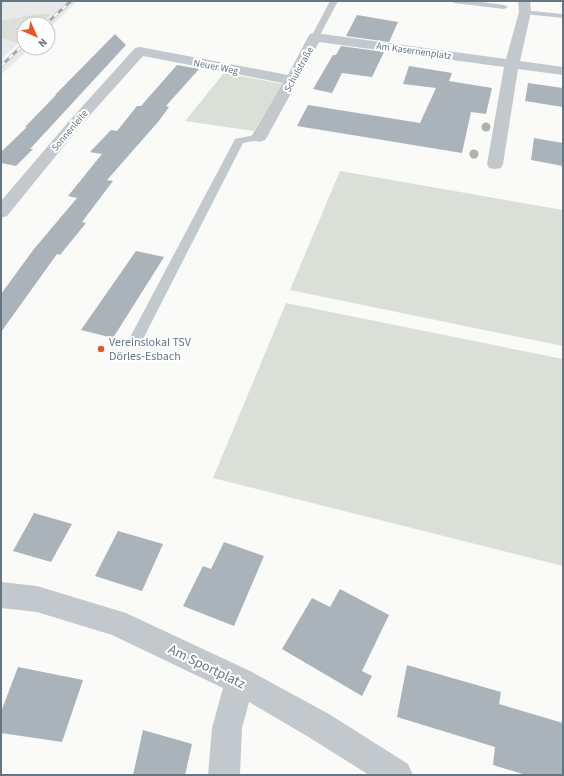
<svg xmlns="http://www.w3.org/2000/svg" width="564" height="776" font-family="'Source Sans 3',sans-serif">
<style>
.built{fill:#e8e9e9}
.green{fill:#dadfd7}
.building{fill:#aab3b9}
.lines{fill:none;stroke-linecap:round;stroke-linejoin:round}
.service{fill:#c3c8cc;fill-rule:evenodd}
.minor{fill:#c3c8cc;fill-rule:evenodd}
.rail-casing{stroke:#a2aab0;stroke-width:3}
.rail{stroke:#fff;stroke-width:2;stroke-dasharray:5.5;stroke-linecap:butt}
.tree{fill:#aab4a7}
.poi-dot{fill:#e4572e;stroke:#fff;stroke-width:1.5}
.labels{text-anchor:middle;stroke-width:4;stroke-linejoin:round;paint-order:stroke}
.far-street-label{font-size:10px;fill:#657683;stroke:#fff}
.poi-label{font-size:12px;fill:#657683;stroke:#fff;text-anchor:start}
.near-street-label{font-size:14px;fill:#657683;stroke:#fff}
</style>
<rect width="100%" height="100%" fill="#fafaf8"/>
<!-- built -->
<g class="built">
<polygon points="1,1 77,1 48,30 48,24 24,24 24,38 1,60"/>
<polygon points="24,41 24,48 30,48 1,75 1,62"/>
</g>
<!-- green -->
<g class="green">
<polygon points="37,14 51,14 41,24 24,24 24,41 21,44 1,38 1,21"/>
<polygon points="224,73 283,84 254,131 185,121"/>
<polygon points="340,171 563,210 563,346 290,290"/>
<polygon points="286,303 563,359 563,566 213,478"/>
</g>
<!-- building -->
<g class="building">
<polygon points="357,15 398,22 389,42 346,36"/>
<polygon points="115,34 126,45 30,149 33,149 16,166 1,163 1,152 27,127 25,127 56,95 55,95"/>
<polygon points="341,46 384,52 372,77 342,73 332,93 313,89 333,55 336,55"/>
<polygon points="177,65 199,69 166,106 169,107 158,122 107,180 113,181 82,222 86,223 60,255 57,254 1,332 1,294 34,249 77,198 68,196 102,154 90,152 111,130 117,131 137,106 141,106"/>
<polygon points="409,66 452,73 449,81 492,88 486,114 471,112 462,153 297,126 308,105 420,123 436,88 403,84"/>
<polygon points="528,83 563,88 563,107 525,101"/>
<polygon points="534,138 563,143 563,166 531,160"/>
<polygon points="136,251 164,257 113,338 81,330"/>
<polygon points="34,513 72,524 51,562 13,551"/>
<polygon points="118,531 163,544 142,591 95,576"/>
<polygon points="224,542 264,556 234,626 183,606 203,566 211,569"/>
<polygon points="340,589 389,615 362,671 372,676 362,696 282,649 312,598 330,607"/>
<polygon points="407,665 501,692 499,704 563,723 563,775 526,775 493,765 495,747 397,717"/>
<polygon points="18,667 83,680 62,742 1,733 1,712"/>
<polygon points="143,730 192,744 185,775 133,775"/>
</g>
<g class="lines">
<!-- service -->
<g class="service">
<polygon points="330,1 338,1 319,37 318,39 312,39 311,37"/>
<polygon points="450,1 474,1 504,5 508,7 504,9 454,3"/>
<polygon points="522,10 563,14 563,18 525,14 521,12"/>
<polygon points="259,134 263,135 264,137 263,139 243,143 141,343 139,346 134,348 129,346 127,343 234,141 235,139"/>
</g>
<!-- minor -->
<g class="minor">
<polygon points="518,1 530,1 531,12 520,61 563,67 563,75 518,69 503,164 501,168 495,169 489,168 487,164 504,67 319,42 267,137 265,140 259,142 253,140 251,137 283,83 143,56 81,125 7,216 1,218 1,201 71,119 135,48 140,47 288,75 308,37 310,34 315,33 506,59 519,12"/>
<polygon points="1,582 37,586 126,613 250,671 329,714 408,764 413,775 369,775 307,736 249,702 242,728 240,775 208,775 212,728 223,688 112,635 37,612 1,608"/>
</g>
<defs>
<g id="rail">
<polyline points="46,24 71,1"/>
<polyline points="1,66 24,44"/>
</g>
</defs>
<!-- rail casing -->
<use href="#rail" class="rail-casing"/>
<!-- rail -->
<use href="#rail" class="rail"/>
</g>
<!-- trees -->
<g class="tree">
<circle cx="486" cy="127" r="4.5"/>
<circle cx="474" cy="154" r="4.5"/>
</g>
<!-- markers -->
<circle class="poi-dot" cx="101" cy="349" r="4"/>
<g class="labels">
<!-- far-street labels -->
<g class="far-street-label">
<text transform="translate(414 50) rotate(8)" y="4">Am Kasernenplatz</text>
<text transform="translate(216 66) rotate(11)" y="4">Neuer Weg</text>
<text transform="translate(298 69) rotate(-61)" y="4">Schulstraße</text>
<text transform="translate(69 130) rotate(-50)" y="4">Sonnenleite</text>
</g>
<!-- poi labels -->
<g class="poi-label">
<text x="109" y="346">Vereinslokal TSV<tspan x="109" dy="14">Dörles-Esbach</tspan></text>
</g>
<!-- near-street labels -->
<g class="near-street-label">
<text transform="translate(207 666) rotate(26)" y="5">Am Sportplatz</text>
</g>
</g>
<!-- border -->
<rect width="564" height="776" fill="none" stroke="#657683" stroke-width="4"/>
<!-- north arrow -->
<g transform="translate(36 36) rotate(135)"><circle r="19" fill="#ffffff" stroke="#c1c8cd"/>
<path d="M0-3L7 15L0 10L-7 15Z" fill="#e4572e"/>
<text y="-6" font-size="11" font-weight="bold" text-anchor="middle" fill="#657683">N</text>
</g>
</svg>
